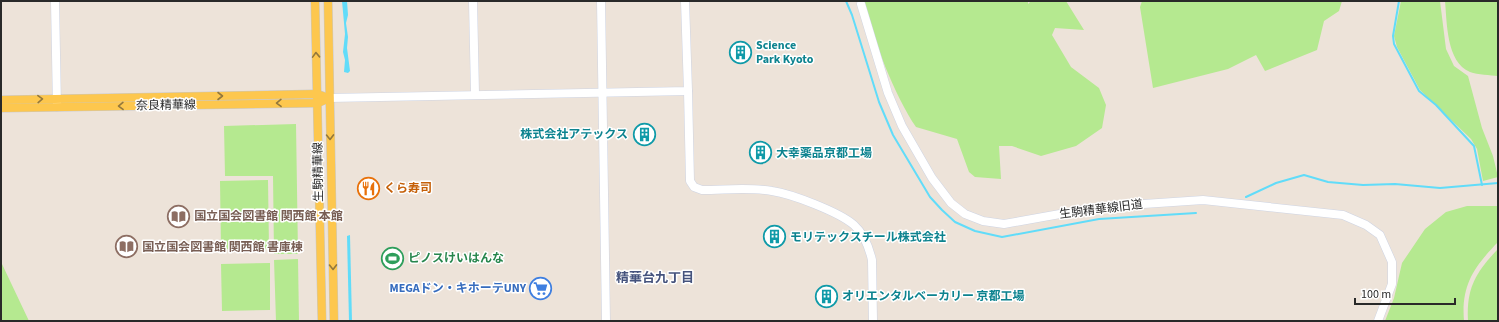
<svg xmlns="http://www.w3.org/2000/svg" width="1499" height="322" font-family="'Source Sans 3','Noto Sans JP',sans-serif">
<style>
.green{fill:#b5e990}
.water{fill:#61dcf9}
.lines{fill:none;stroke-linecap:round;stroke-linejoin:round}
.stream{stroke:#61dcf9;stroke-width:2}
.secondary-casing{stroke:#ced4e3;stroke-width:9}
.primary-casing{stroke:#c7c7c7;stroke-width:9}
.secondary{stroke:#fff;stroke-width:8}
.primary{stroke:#fdc74e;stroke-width:8}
.oneway{stroke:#93783c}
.labels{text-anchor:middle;stroke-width:3;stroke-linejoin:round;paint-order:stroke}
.culture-label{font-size:12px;font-weight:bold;fill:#0d838f;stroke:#fff;text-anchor:start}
.street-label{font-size:12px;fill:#292929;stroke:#fff}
.food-label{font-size:12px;font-weight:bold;fill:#c56008;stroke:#fff;text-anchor:start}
.education-label{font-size:12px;font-weight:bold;fill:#785e54;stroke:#fff;text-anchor:start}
.leisure-label{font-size:12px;font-weight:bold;fill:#27864d;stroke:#fff;text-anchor:start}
.shop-label{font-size:12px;font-weight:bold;fill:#366cbe;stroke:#fff;text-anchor:end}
.neighbourhood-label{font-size:13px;font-weight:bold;fill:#45537d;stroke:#fff}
</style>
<rect width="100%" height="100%" fill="#ede3d9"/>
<!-- green -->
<g class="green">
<path d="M864,1H1028V4L1031,1H1066L1084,30L1055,28L1052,35L1071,67L1099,88L1106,105L1102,128L1076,146L1041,156L1012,146H999L1001,179L975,177L969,172L957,139L916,127C895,96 872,38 864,1Z"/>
<polygon points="1142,1 1342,1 1339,11 1324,21 1317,50 1265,71 1256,55 1228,69 1153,88 1140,7"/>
<polygon points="1401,1 1440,1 1446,49 1454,66 1468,76 1482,128 1493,156 1498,177 1483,181 1477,149 1471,139 1420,90 1397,47 1394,36"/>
<path d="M1445,1H1498V76C1490,75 1478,75 1470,72C1446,62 1447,22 1445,1Z"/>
<polygon points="296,124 298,254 274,254 273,176 225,176 224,126"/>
<polygon points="268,180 269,249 221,249 220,181"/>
<path d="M1467,206H1498V242C1474,267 1461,285 1464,321H1385L1394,298L1402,263L1425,229L1446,212Z"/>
<polygon points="1,241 2,264 29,321 1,321"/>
<path d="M1498,249V321H1468C1466,288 1476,272 1498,249Z"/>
<polygon points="298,259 299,321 276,321 274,260"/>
<polygon points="270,263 270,310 222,311 221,264"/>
</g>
<!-- water -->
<g class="water">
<polygon points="342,1 347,1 348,15 346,23 348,37 347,48 350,71 348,73 344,72 345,60 343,52 345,34"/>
<polygon points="350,235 352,321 349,321 347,236"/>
</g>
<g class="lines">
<!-- stream -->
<g class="stream">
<polyline points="846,1 852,15 879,102 893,135 930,197 942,210 955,222 975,231 1002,237 1099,219 1196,213"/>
<polyline points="1399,1 1393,36 1394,44 1419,91 1436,105 1474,146 1482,185"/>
<polyline points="1246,197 1276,183 1304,175 1328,182 1363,185 1395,184 1440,188 1498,183"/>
</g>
<defs>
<g id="secondary">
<polyline points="55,1 57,107"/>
<polyline points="473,1 475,94"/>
<polyline points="601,1 606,321"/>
<polyline points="861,4 888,93 902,126 932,178 951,203 965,214 983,221 1004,224 1099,207 1203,200 1343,215 1366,225 1380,235 1392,262 1392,284 1378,321"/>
<path d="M688,91L690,181L694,187L702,190C725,190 750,187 772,191C792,194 839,212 854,225C864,234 869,247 872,260L873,321"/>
<polyline points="329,98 688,91 685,1"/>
</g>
<g id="primary">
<polyline points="315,1 322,321"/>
<polyline points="328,1 334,321"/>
<polyline points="1,100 317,94 329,98"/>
<polyline points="1,108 318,103 329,98"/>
</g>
</defs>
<!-- secondary casing -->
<use href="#secondary" class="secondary-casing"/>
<!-- primary casing -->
<use href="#primary" class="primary-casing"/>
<!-- secondary -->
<use href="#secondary" class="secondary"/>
<!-- primary -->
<use href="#primary" class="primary"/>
</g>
<!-- one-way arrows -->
<defs><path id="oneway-chevron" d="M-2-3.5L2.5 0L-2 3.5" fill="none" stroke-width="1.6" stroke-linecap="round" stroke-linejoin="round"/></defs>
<g class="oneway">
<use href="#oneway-chevron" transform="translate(316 55) rotate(-92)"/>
<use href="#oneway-chevron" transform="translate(220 96)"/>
<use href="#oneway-chevron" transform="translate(40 99) rotate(-2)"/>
<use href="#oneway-chevron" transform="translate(279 103) rotate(179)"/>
<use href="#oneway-chevron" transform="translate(121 106) rotate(179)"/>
<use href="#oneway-chevron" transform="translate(330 137) rotate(89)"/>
<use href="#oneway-chevron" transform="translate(333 267) rotate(89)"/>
</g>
<!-- icons -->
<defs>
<symbol id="building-ring" viewBox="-11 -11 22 22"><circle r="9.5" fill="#fff" stroke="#0f9aa8" stroke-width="1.5"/><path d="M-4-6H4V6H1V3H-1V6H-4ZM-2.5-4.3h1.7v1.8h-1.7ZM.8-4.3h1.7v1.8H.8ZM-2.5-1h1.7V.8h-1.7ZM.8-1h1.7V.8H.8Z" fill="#0f9aa8"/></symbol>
<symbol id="restaurant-ring" viewBox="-11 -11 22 22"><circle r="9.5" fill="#fff" stroke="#e8710a" stroke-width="1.5"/><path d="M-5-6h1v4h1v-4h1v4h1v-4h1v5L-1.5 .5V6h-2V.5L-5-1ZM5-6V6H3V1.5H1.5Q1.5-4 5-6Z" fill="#e8710a"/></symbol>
<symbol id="library-ring" viewBox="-11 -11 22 22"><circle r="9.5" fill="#fff" stroke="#8d6e63" stroke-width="1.5"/><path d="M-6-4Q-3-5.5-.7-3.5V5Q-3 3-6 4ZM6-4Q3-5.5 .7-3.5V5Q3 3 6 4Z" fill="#8d6e63"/></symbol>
<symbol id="stadium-ring" viewBox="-11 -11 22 22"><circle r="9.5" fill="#fff" stroke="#2e9e5b" stroke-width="1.5"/><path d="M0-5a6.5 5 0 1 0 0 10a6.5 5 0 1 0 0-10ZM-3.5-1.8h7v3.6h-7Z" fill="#2e9e5b"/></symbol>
<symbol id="supermarket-ring" viewBox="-11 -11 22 22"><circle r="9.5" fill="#fff" stroke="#3f7fe0" stroke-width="1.5"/><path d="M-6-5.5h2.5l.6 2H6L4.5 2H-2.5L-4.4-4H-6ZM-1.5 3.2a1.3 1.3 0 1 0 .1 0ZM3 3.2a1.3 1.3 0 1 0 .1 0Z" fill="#3f7fe0"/></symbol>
</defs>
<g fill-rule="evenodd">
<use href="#building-ring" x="728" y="40" width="25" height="25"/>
<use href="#building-ring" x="632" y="122" width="25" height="25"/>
<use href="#building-ring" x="748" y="140" width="25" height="25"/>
<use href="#restaurant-ring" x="356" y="176" width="25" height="25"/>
<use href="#library-ring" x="166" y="204" width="25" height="25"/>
<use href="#building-ring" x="762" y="224" width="25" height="25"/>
<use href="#library-ring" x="114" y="234" width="25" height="25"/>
<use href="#stadium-ring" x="380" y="246" width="25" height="25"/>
<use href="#supermarket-ring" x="528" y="276" width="25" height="25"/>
<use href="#building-ring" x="814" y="284" width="25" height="25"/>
</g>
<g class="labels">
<!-- culture labels -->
<g class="culture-label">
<text x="756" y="49">Science<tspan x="756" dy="14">Park Kyoto</tspan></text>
<text x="628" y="138" text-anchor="end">株式会社アテックス</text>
<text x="776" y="157">大幸薬品京都工場</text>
<text x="790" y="241">モリテックスチール株式会社</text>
<text x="842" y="300">オリエンタルベーカリー 京都工場</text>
</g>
<!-- street labels -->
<g class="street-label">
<text transform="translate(166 105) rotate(-1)" y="4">奈良精華線</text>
<text transform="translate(318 172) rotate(-91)" y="4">生駒精華線</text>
<text transform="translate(1101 209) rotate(-7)" y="4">生駒精華線旧道</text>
</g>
<!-- food labels -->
<g class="food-label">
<text x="384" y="192">くら寿司</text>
</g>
<!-- education labels -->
<g class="education-label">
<text x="194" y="220">国立国会図書館 関西館 本館</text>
<text x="142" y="251">国立国会図書館 関西館 書庫棟</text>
</g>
<!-- leisure labels -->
<g class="leisure-label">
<text x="408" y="262">ピノスけいはんな</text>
</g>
<!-- shop labels -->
<g class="shop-label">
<text x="526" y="292">MEGAドン・キホーテUNY</text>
</g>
<!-- neighbourhood labels -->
<g class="neighbourhood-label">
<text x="655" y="282">精華台九丁目</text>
</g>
</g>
<!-- border -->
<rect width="1499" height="322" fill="none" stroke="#292929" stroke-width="4"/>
<!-- scale -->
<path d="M1355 298v6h100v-6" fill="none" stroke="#292929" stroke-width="2"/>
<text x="1361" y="298" font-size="12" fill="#292929" stroke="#ffffff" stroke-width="3" paint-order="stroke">100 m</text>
</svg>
